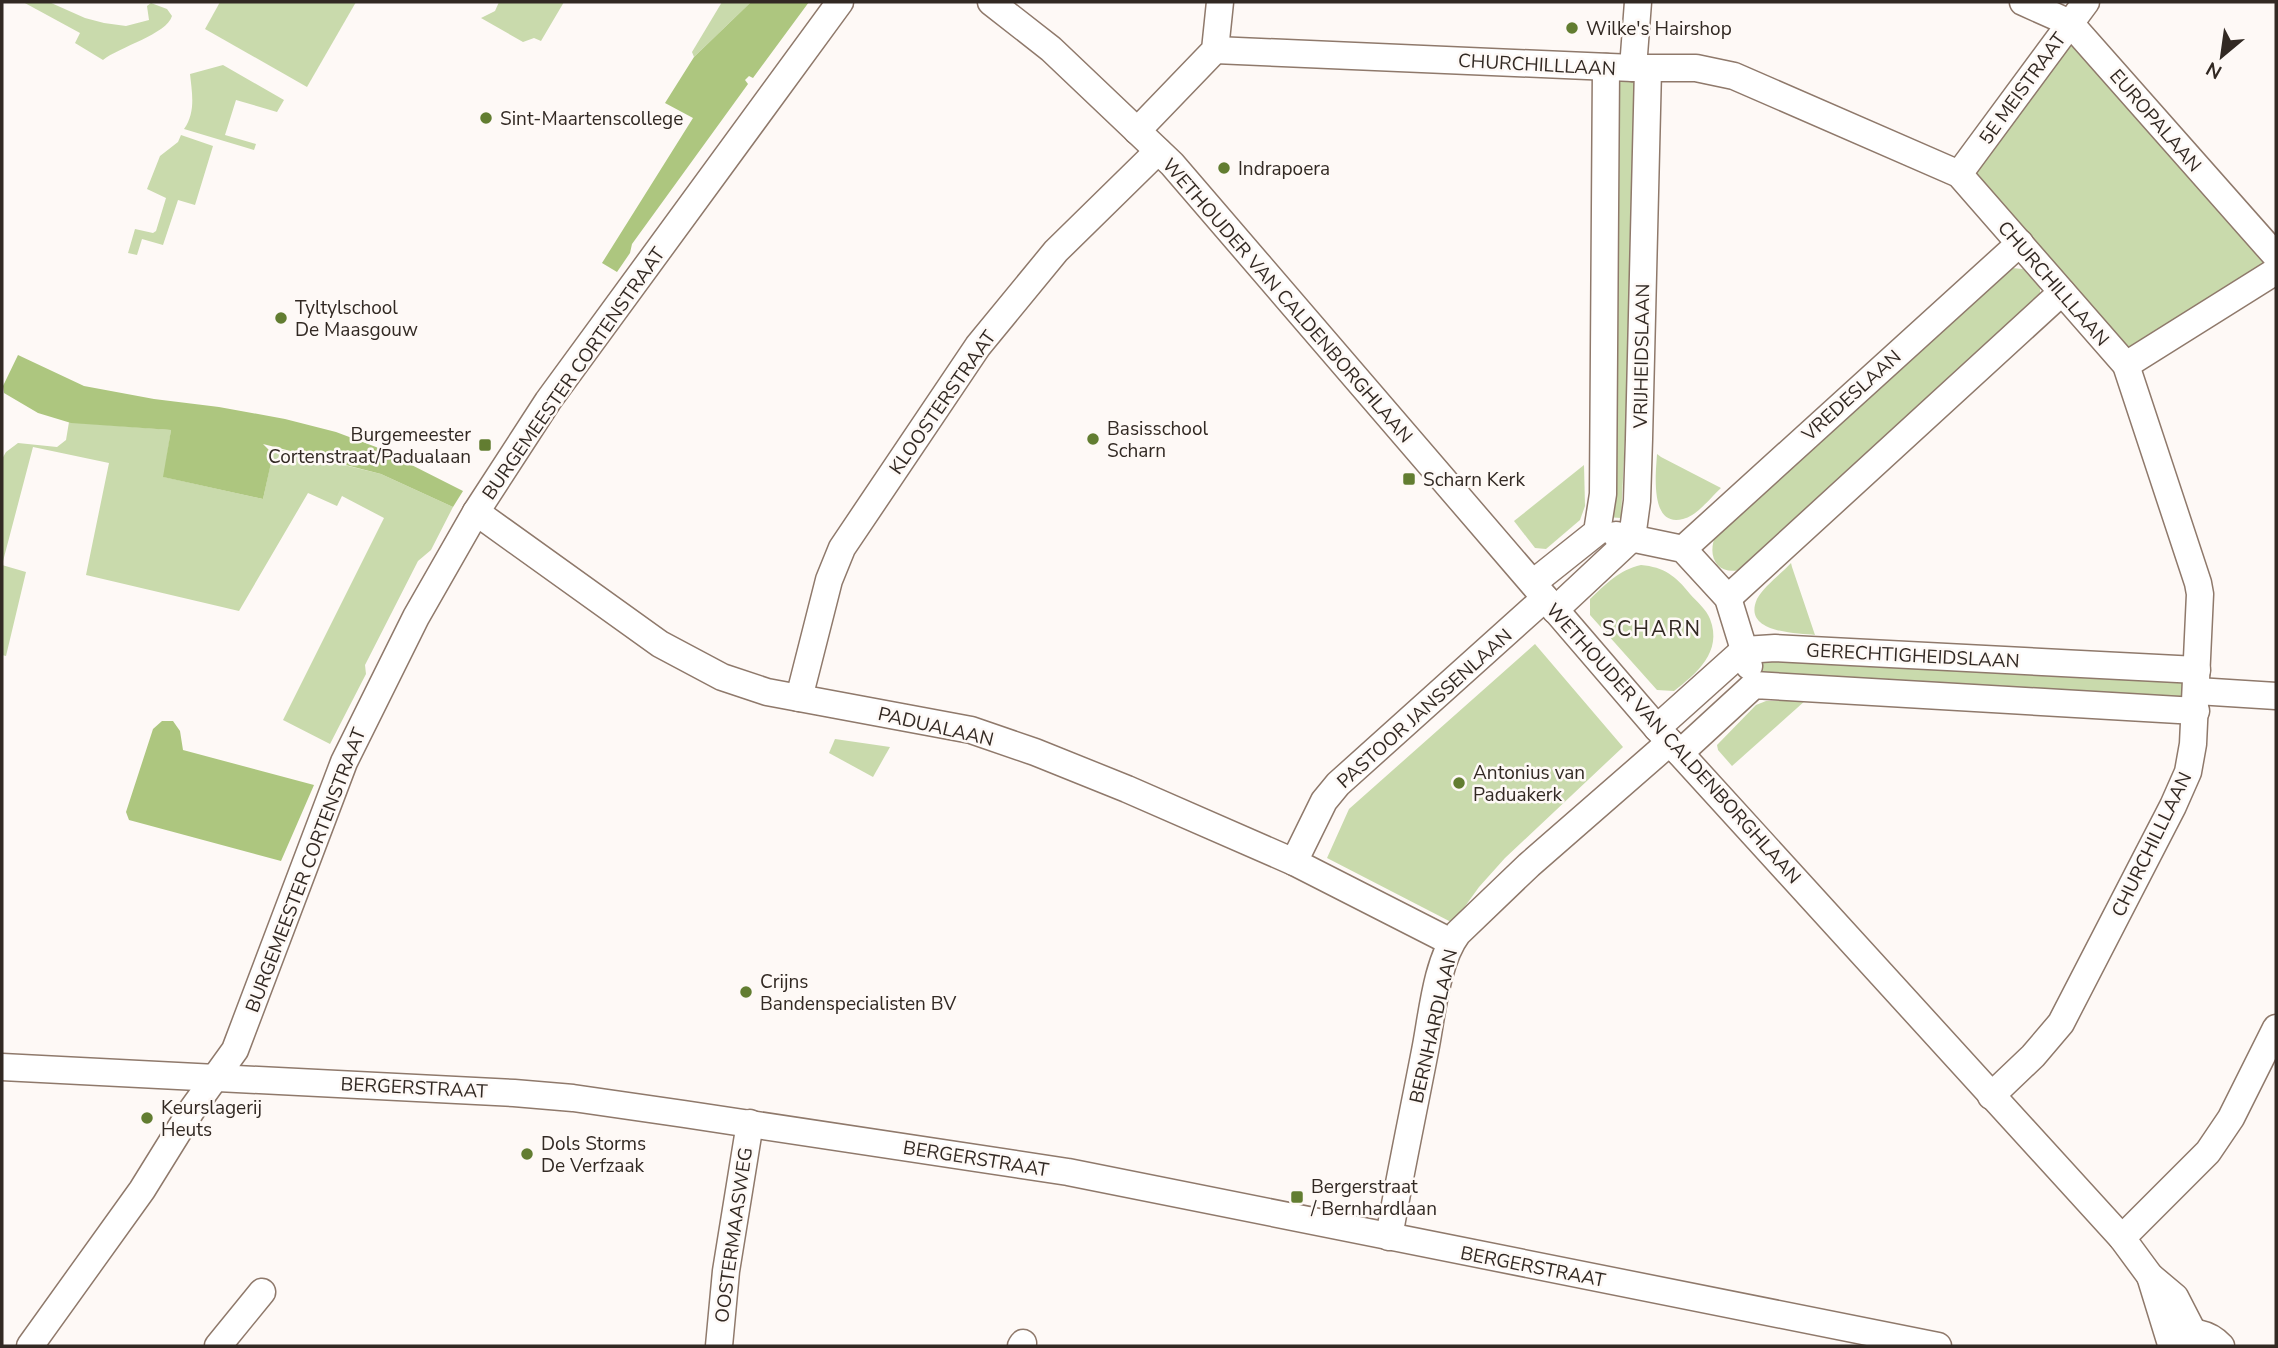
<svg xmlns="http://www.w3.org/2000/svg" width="2278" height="1348" font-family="'Nunito Sans',sans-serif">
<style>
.green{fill:#c9daac}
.forest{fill:#adc67f}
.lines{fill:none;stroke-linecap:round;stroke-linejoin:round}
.minor-casing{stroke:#8f796b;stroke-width:29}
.minor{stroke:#fff;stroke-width:26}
.poi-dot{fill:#627d31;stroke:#fef9f6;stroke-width:2.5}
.labels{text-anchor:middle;stroke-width:5;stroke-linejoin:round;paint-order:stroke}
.poi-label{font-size:19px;fill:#322923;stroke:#fef9f6;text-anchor:start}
.street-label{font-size:19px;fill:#322923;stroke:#fef9f6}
.neighbourhood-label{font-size:21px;letter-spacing:2px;fill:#322923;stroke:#fef9f6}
</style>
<rect width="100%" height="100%" fill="#fef9f6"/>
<!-- green -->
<g class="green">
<path d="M23,2H49L85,18L104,23L126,26L149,20L147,6L151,3L167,9L172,16C167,34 119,47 103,60L75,43L80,33Z"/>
<polygon points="220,2 356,2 307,87 205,29"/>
<polygon points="499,2 564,2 541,41 534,38 523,42 481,18 495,11"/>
<polygon points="722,2 751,2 694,57 692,52"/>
<polygon points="2071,32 2276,260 2128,361 1965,174"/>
<path d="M223,65L284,100L277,112L236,100L225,135L256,144L254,150L184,129C196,112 192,93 190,74Z"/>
<polygon points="1613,73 1643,75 1621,518 1605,517"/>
<polygon points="181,135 213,146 195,205 178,200 163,245 142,239 137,255 128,253 135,229 153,233 156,231 166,198 147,189 160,156 178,142"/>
<path d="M2012,268L2023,269L2040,288V300L1744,569C1717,577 1706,557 1716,534Z"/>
<polygon points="69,422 171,430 164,477 263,499 274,448 381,474 453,507 431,550 418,561 365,665 366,674 330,744 283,720 384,518 342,496 337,506 308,493 239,611 86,575 109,463 33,447 2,565 26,572 6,656 2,655 2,459 6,452 18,443 57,447 66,440"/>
<path d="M1657,454L1661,457L1721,488C1711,497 1697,516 1683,519C1649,528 1656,472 1657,454Z"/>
<polygon points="1584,465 1585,506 1580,520 1546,549 1535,548 1514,521"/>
<path d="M1791,563L1792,567L1815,635C1796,633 1742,633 1757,599C1764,586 1781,574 1791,563Z"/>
<path d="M1641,565C1664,567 1676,576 1690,594C1696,601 1707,610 1710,619C1723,652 1696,674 1674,691L1657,690L1590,615V599C1606,584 1619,570 1641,565Z"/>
<polygon points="1535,644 1623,747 1505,858 1479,887 1453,923 1327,858 1349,809"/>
<polygon points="1764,657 2194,674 2190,706 1765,675 1760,671 1761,661"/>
<polygon points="1806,700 1732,766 1718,750 1717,745 1756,705 1766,701"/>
<polygon points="835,739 890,747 873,777 829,753"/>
</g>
<!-- forest -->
<g class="forest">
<polygon points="751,2 809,2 753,78 749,76 745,80 748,84 632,244 630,253 617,272 602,263 693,118 665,103 694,57"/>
<polygon points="18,355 84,386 154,399 219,407 285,419 336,432 376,447 463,491 453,507 381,474 263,444 273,454 263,499 163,477 171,430 71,423 38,413 4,393 3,386"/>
<polygon points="162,721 173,721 180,731 183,750 314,785 281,861 129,820 126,812 153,729"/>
</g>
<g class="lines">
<defs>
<g id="minor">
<polyline points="991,2 1051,49 1172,164 1657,728 2122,1238 2150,1276 2175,1297 2193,1332"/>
<polyline points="2023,2 2070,23 2276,256"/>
<polyline points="1215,50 1633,68 1696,68 1734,76 1959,174 2126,365 2198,583 2200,594 2193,744 2188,772 2173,806 2061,1023 2033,1056 1991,1096"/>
<polyline points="1633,68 1638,2"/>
<polyline points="1137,131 1215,50 1220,2"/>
<polyline points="1959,174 2086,2"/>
<polyline points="2126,365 2276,271"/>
<polyline points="476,512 660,644 722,677 767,692 971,730 1035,752 1127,789 1294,862 1451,942"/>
<polyline points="1616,535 1683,549 1728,598 1749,666"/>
<polyline points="1683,549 2020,243"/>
<polyline points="1533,583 1597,532 1603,494 1606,67"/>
<polyline points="1728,598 2062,292"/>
<polyline points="1555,610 1632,538 1637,501 1639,439 1648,69"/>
<polyline points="2197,691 2276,696"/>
<polyline points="799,698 829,580 842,548 978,346 1056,251 1158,151"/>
<polyline points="1657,728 1744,650 1775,648 2197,670"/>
<polyline points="1680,753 1754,685 2196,711"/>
<polyline points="1294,862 1324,801 1338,784 1545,598"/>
<polyline points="2,1067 514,1093 573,1098 684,1114 1068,1172 1938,1346"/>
<path d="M1389,1237C1400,1175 1413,1113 1425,1051C1432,1016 1436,962 1458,933L1529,865L1670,742"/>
<polyline points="2122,1238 2208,1152 2231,1118 2276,1028"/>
<polyline points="2150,1276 2170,1341"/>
<path d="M2175,1337C2192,1329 2209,1333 2221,1346"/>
<polyline points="30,1346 142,1190 191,1111 235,1050 344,762 416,617 476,512 548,401 840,2"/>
<polyline points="218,1346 262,1292"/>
<polyline points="719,1346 726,1271 750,1123"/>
<polyline points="1021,1346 1023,1343"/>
</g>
</defs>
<!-- minor casing -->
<use href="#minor" class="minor-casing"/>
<!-- minor -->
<use href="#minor" class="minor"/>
</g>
<!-- markers -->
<g class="poi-dot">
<circle cx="1572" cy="28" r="7"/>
<circle cx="486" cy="118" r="7"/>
<circle cx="1224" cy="168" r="7"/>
<circle cx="281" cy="318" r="7"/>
<circle cx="1093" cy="439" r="7"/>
<rect x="478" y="438" width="14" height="14" rx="3.5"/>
<rect x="1402" y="472" width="14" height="14" rx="3.5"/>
<circle cx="1459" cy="783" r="7"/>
<circle cx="746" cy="992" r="7"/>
<circle cx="147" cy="1118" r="7"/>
<circle cx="527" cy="1154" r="7"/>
<rect x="1290" y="1190" width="14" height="14" rx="3.5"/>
</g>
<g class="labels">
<!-- poi labels -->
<g class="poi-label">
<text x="1586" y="35">Wilke's Hairshop</text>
<text x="500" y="125">Sint-Maartenscollege</text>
<text x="1238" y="175">Indrapoera</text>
<text x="295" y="314">Tyltylschool<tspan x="295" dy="22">De Maasgouw</tspan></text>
<text x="1107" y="435">Basisschool<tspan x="1107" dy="22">Scharn</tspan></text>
<text x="471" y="441" text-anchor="end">Burgemeester<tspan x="471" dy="22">Cortenstraat/Padualaan</tspan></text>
<text x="1423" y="486">Scharn Kerk</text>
<text x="1473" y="779">Antonius van<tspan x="1473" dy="22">Paduakerk</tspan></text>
<text x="760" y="988">Crijns<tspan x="760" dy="22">Bandenspecialisten BV</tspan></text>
<text x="161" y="1114">Keurslagerij<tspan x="161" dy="22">Heuts</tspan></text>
<text x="541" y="1150">Dols Storms<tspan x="541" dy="22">De Verfzaak</tspan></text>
<text x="1311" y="1193">Bergerstraat<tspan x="1311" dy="22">/ Bernhardlaan</tspan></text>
</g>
<!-- street labels -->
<g class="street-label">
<text transform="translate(1537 64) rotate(3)" y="7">CHURCHILLLAAN</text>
<text transform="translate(2022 88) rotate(-54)" y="7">5E MEISTRAAT</text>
<text transform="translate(2156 120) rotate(49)" y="7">EUROPALAAN</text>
<text transform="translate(2054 283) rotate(49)" y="7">CHURCHILLLAAN</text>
<text transform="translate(1288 300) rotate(49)" y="7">WETHOUDER VAN CALDENBORGHLAAN</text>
<text transform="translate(1641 356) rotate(-89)" y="7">VRIJHEIDSLAAN</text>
<text transform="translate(573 373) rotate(-55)" y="7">BURGEMEESTER CORTENSTRAAT</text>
<text transform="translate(1851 395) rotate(-42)" y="7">VREDESLAAN</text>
<text transform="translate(942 402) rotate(-55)" y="7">KLOOSTERSTRAAT</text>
<text transform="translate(1913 655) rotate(3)" y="7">GERECHTIGHEIDSLAAN</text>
<text transform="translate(1424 708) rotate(-42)" y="7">PASTOOR JANSSENLAAN</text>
<text transform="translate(936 726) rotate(13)" y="7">PADUALAAN</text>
<text transform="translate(1674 743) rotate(48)" y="7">WETHOUDER VAN CALDENBORGHLAAN</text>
<text transform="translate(2151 844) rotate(-64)" y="7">CHURCHILLLAAN</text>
<text transform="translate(305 870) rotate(-69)" y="7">BURGEMEESTER CORTENSTRAAT</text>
<text transform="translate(1433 1026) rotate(-77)" y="7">BERNHARDLAAN</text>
<text transform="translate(414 1087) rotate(3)" y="7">BERGERSTRAAT</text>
<text transform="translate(976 1158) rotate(9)" y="7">BERGERSTRAAT</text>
<text transform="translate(733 1235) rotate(-82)" y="7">OOSTERMAASWEG</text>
<text transform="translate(1533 1266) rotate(11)" y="7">BERGERSTRAAT</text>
</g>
<!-- neighbourhood labels -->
<g class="neighbourhood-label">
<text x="1652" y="636">SCHARN</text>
</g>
</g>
<!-- border -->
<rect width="2278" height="1348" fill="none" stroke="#322923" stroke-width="7"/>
<!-- north arrow -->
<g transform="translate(2222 56) rotate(209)" stroke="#fef9f6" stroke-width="5" paint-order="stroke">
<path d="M0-5L12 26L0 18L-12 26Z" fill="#322923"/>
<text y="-10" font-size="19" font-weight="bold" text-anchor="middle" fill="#322923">N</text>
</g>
</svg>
